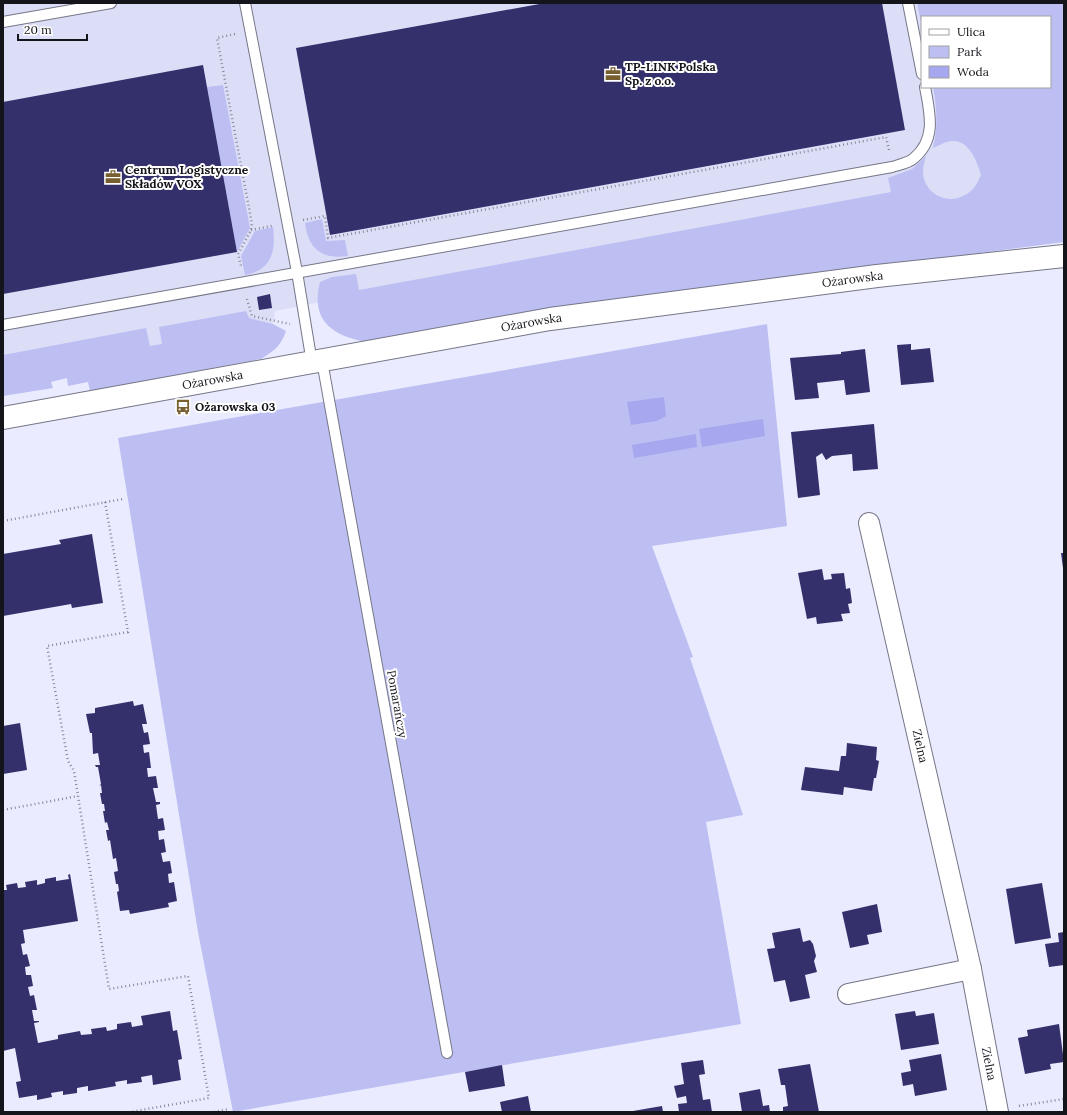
<svg xmlns="http://www.w3.org/2000/svg" width="1067" height="1115" font-family="Lora,serif">
<style>
.built{fill:#dcdef8;fill-rule:evenodd}
.green{fill:#bdbff2}
.water{fill:#a6a7ef}
.building{fill:#34306c}
.lines{fill:none;stroke-linecap:round;stroke-linejoin:round}
.lane-casing{stroke:#757687;stroke-width:12}
.street-casing{stroke:#757687;stroke-width:22}
.secondary-casing{stroke:#757687;stroke-width:24}
.path{stroke:#898997;stroke-width:2.5;stroke-dasharray:1 3;stroke-linecap:butt}
.lane{stroke:#fff;stroke-width:10}
.street{stroke:#fff;stroke-width:20}
.secondary{stroke:#fff;stroke-width:22}
.labels{text-anchor:middle;stroke-width:4;stroke-linejoin:round;paint-order:stroke}
.poi-label{font-size:12px;font-weight:bold;fill:#14141b;stroke:#fff;text-anchor:start}
.street-label{font-size:12px;fill:#14141b;stroke:#fff}
</style>
<rect width="100%" height="100%" fill="#eaebfe"/>
<!-- built -->
<path class="built" d="M3,3H1064V219L331,300L275,311L271,332L3,379ZM922,17H1050V87H922Z"/>
<!-- green -->
<g class="green">
<path d="M917,3H1064V242L790,278L367,342C333,336 310,321 320,282L332,277L356,274L359,290L891,192L888,178L912,169L926,156C925,161 923,166 923,171C923,192 945,205 963,196C973,192 977,184 981,175C977,161 968,136 947,142C943,143 938,146 933,148C938,128 937,107 933,87H1050V17H922V27Z"/>
<polygon points="223,85 250,228 237,252 207,87"/>
<path d="M322,219L326,241L345,240L348,256C322,260 308,249 305,223Z"/>
<path d="M273,227C276,251 272,270 245,275L241,256L255,231Z"/>
<path d="M246,311L249,318L273,324L286,331C281,346 274,351 261,359L90,391L88,382L68,386L67,378L51,382L53,388L3,396V355L146,328L150,346L162,344L159,327Z"/>
<polygon points="767,324 787,526 652,546 693,657 690,658 743,815 706,822 741,1024 233,1112 198,932 118,438"/>
</g>
<!-- water -->
<g class="water">
<polygon points="664,397 666,416 657,421 631,425 627,402"/>
<polygon points="763,419 765,436 702,447 699,429"/>
<polygon points="696,434 697,447 634,458 632,445"/>
</g>
<!-- building -->
<g class="building">
<polygon points="545,3 882,3 905,130 330,235 296,48"/>
<polygon points="203,65 237,252 3,294 3,102"/>
<polygon points="270,294 272,308 259,310 257,297"/>
<polygon points="911,344 911,350 930,348 934,382 901,385 897,345"/>
<polygon points="865,349 870,392 846,395 844,380 817,383 819,398 795,400 790,358 841,354 841,352"/>
<polygon points="874,424 878,469 853,471 852,454 832,456 826,460 822,453 816,457 820,495 798,498 791,432"/>
<polygon points="92,534 103,603 72,608 71,604 3,616 3,554 61,544 59,540"/>
<polygon points="1061,553 1064,553 1064,568 1063,568"/>
<polygon points="822,569 824,580 832,579 831,574 844,573 846,589 850,588 852,603 848,604 850,613 841,614 843,621 817,624 816,617 807,619 798,573"/>
<polygon points="133,701 134,706 143,704 147,724 142,724 144,733 148,732 150,744 143,745 144,753 149,752 151,768 147,768 148,777 156,776 158,788 153,788 156,802 160,802 160,804 156,805 158,819 163,818 165,830 158,831 159,840 164,839 166,852 161,853 163,862 170,861 172,873 168,874 169,883 174,882 177,901 168,903 169,907 130,914 129,910 120,911 117,892 119,891 118,884 116,884 114,872 118,871 116,858 113,859 110,840 108,841 106,830 109,830 107,822 105,823 103,811 105,811 104,804 102,804 100,793 102,793 101,785 99,786 101,784 98,767 96,767 95,765 100,765 98,753 93,754 92,733 90,733 86,714 95,713 95,708"/>
<polygon points="20,723 27,770 3,774 3,726"/>
<polygon points="847,743 877,747 876,760 879,761 876,778 874,778 872,791 844,787 843,795 801,790 805,767 839,771 841,756 846,756"/>
<polygon points="70,874 78,921 23,930 25,943 21,944 23,955 27,954 30,966 25,967 26,975 31,975 33,986 28,987 30,996 34,995 37,1010 32,1010 34,1021 39,1021 39,1022 34,1023 38,1043 58,1039 58,1035 80,1031 81,1035 92,1034 91,1029 106,1027 107,1031 117,1029 117,1024 131,1022 132,1027 143,1025 141,1016 170,1011 173,1031 177,1030 182,1059 178,1060 181,1080 153,1085 152,1075 141,1077 142,1082 127,1084 127,1080 115,1082 116,1086 88,1091 88,1086 77,1088 77,1093 63,1095 63,1091 51,1093 52,1097 37,1100 37,1095 19,1098 16,1082 21,1081 15,1048 3,1051 3,890 7,890 6,885 17,883 18,888 26,887 25,882 37,880 37,885 45,883 45,879 56,877 56,881 69,879 68,875"/>
<polygon points="1042,883 1051,938 1015,944 1006,889"/>
<polygon points="877,904 882,932 867,935 869,944 850,948 842,912"/>
<polygon points="800,928 803,942 810,940 813,944 816,956 814,961 817,972 805,975 810,998 790,1002 785,980 774,982 767,949 775,948 772,933"/>
<polygon points="1064,932 1064,965 1049,967 1045,944 1059,942 1058,933"/>
<polygon points="915,1011 916,1016 934,1013 939,1044 901,1050 895,1014"/>
<polygon points="1059,1024 1064,1062 1050,1064 1051,1069 1025,1074 1018,1038 1028,1036 1027,1030"/>
<polygon points="941,1054 947,1090 915,1096 913,1084 903,1086 901,1073 911,1071 909,1060"/>
<polygon points="703,1060 705,1074 699,1075 703,1100 710,1099 712,1112 679,1112 678,1104 687,1103 686,1096 677,1098 674,1086 684,1084 681,1063"/>
<polygon points="810,1064 819,1112 783,1112 783,1107 788,1106 785,1085 781,1085 778,1069"/>
<polygon points="502,1065 505,1086 469,1092 465,1072"/>
<polygon points="760,1089 763,1106 769,1105 770,1112 742,1112 739,1093"/>
<polygon points="528,1096 531,1112 502,1112 500,1102"/>
<polygon points="662,1106 663,1112 633,1112 633,1111"/>
</g>
<g class="lines">
<defs>
<g id="lane">
<polyline points="245,3 297,272 312,363"/>
<polyline points="908,3 922,74"/>
<polyline points="3,22 111,3"/>
<path d="M3,325L892,167C898,165 908,163 913,159C937,140 930,113 925,87"/>
<polyline points="322,361 447,1053"/>
</g>
<g id="street">
<path id="s1" d="M869,523L971,969L998,1112"/>
<polyline points="848,994 971,969"/>
</g>
<g id="secondary">
<path id="s2" d="M3,418L550,319L877,276L1064,256"/>
</g>
</defs>
<!-- lane casing -->
<use href="#lane" class="lane-casing"/>
<!-- street casing -->
<use href="#street" class="street-casing"/>
<!-- secondary casing -->
<use href="#secondary" class="secondary-casing"/>
<!-- path -->
<g class="path">
<polyline points="235,34 217,38 252,224 251,230 238,254 241,266"/>
<polyline points="303,220 325,216 328,238 886,137 889,150"/>
<polyline points="251,230 272,226"/>
<polyline points="247,299 252,316 290,324"/>
<polyline points="105,502 128,632 47,646 68,761 74,771 109,989 188,976 209,1098 130,1112"/>
<polyline points="3,521 123,499"/>
<polyline points="3,810 78,796"/>
<polyline points="1019,1106 1064,1099"/>
<polyline points="214,1112 229,1109"/>
</g>
<!-- lane -->
<use href="#lane" class="lane"/>
<!-- street -->
<use href="#street" class="street"/>
<!-- secondary -->
<use href="#secondary" class="secondary"/>
</g>
<!-- icons -->
<defs>
<symbol id="office-bare" viewBox="-9 -9 18 18"><path d="M-6-3h4V-5.5h4V-3h4V5H-6ZM-1-4.5V-3h2v-1.5ZM-6 0V1H6V0Z" fill="#775f2f" stroke="#fff" stroke-width="2.5" paint-order="stroke"/></symbol>
<symbol id="bus-bare" viewBox="-9 -9 18 18"><path d="M-5-6H5V4H4V6H2V4H-2V6H-4V4H-5ZM-3.5-4V0h7V-4ZM-3.5 1.2v1.5H-2V1.2ZM2 1.2v1.5H3.5V1.2Z" fill="#775f2f" stroke="#fff" stroke-width="2.5" paint-order="stroke"/></symbol>
</defs>
<g fill-rule="evenodd">
<use href="#office-bare" x="602" y="63" width="22" height="22"/>
<use href="#office-bare" x="102" y="166" width="22" height="22"/>
<use href="#bus-bare" x="172" y="396" width="22" height="22"/>
</g>
<g class="labels">
<!-- poi labels -->
<g class="poi-label">
<text x="625" y="71">TP-LINK Polska<tspan x="625" dy="14">Sp. z o.o.</tspan></text>
<text x="125" y="174">Centrum Logistyczne<tspan x="125" dy="14">Składów VOX</tspan></text>
<text x="195" y="411">Ożarowska 03</text>
</g>
<!-- street labels -->
<g class="street-label">
<text dy="4" stroke="none"><textPath href="#s2" startOffset="861">Ożarowska</textPath></text>
<text dy="4" stroke="none"><textPath href="#s2" startOffset="537">Ożarowska</textPath></text>
<text dy="4" stroke="none"><textPath href="#s2" startOffset="213">Ożarowska</textPath></text>
<text transform="translate(397 704) rotate(80)" y="4">Pomarańczy</text>
<text dy="4" stroke="none"><textPath href="#s1" startOffset="229">Zielna</textPath></text>
<text dy="4" stroke="none"><textPath href="#s1" startOffset="554">Zielna</textPath></text>
</g>
</g>
<!-- border -->
<rect width="1067" height="1115" fill="none" stroke="#14141b" stroke-width="8"/>
<!-- legend -->
<rect x="921" y="16" width="130" height="72" fill="#ffffff" stroke="#a1a1a4"/>
<rect x="929" y="29" width="20" height="6" fill="#ffffff" stroke="#a1a1a4"/>
<text x="957" y="36" font-size="12" fill="#14141b">Ulica</text>
<rect x="929" y="46" width="20" height="12" fill="#bdbff2" stroke="#a1a1a4"/>
<text x="957" y="56" font-size="12" fill="#14141b">Park</text>
<rect x="929" y="66" width="20" height="12" fill="#a6a7ef" stroke="#a1a1a4"/>
<text x="957" y="76" font-size="12" fill="#14141b">Woda</text>
<!-- scale -->
<path d="M18 34v6h69v-6" fill="none" stroke="#14141b" stroke-width="2"/>
<text x="24" y="34" font-size="12" fill="#14141b" stroke="#ffffff" stroke-width="3" paint-order="stroke">20 m</text>
</svg>
